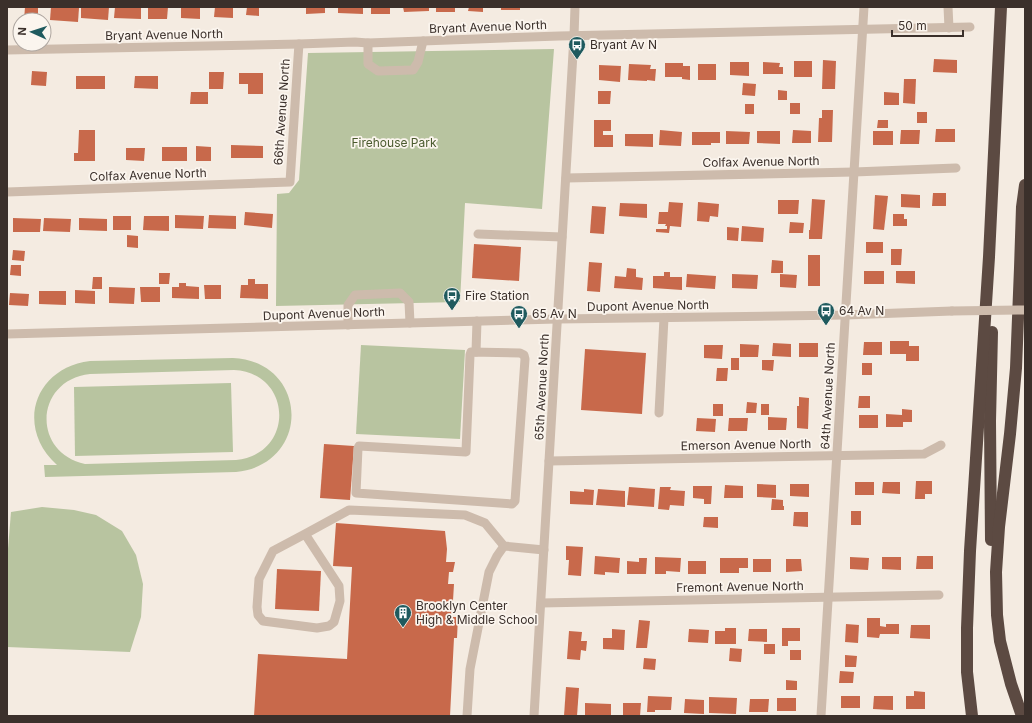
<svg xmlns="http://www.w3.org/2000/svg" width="1032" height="723" font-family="Inter,sans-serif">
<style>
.green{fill:#b8c4a0;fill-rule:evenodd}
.building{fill:#c8694b}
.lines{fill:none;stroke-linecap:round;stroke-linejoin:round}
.minor{stroke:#cdbbac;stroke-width:9}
.highway{stroke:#5c4a42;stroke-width:12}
.minor-bridge{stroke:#cdbbac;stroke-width:9}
.labels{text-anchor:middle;stroke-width:3.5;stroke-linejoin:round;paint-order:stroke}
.street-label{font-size:12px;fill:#3b302b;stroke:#fbf5ee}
.poi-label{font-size:12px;fill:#3b302b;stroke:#fbf5ee;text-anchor:start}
.park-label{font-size:12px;fill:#4a5a2e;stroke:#fbf5ee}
</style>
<rect width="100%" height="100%" fill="#f4ebe1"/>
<!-- green -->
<g class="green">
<polygon points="554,49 542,209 465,203 460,302 276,306 277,194 289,193 299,180 308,53"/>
<polygon points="361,345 465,350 460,439 356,434"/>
<path d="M233,358C309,362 312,464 236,472L45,477L44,465H57C15,427 34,368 90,361ZM234,370C293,373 295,454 236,460L85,464C31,452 35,380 90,374Z"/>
<polygon points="231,383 233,452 75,456 74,387"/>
<polygon points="42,507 74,510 96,515 122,531 136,555 143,584 141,617 130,652 7,647 7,561 11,512"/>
</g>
<!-- building -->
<g class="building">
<polygon points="25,7 38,7 38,20 24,20"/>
<polygon points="51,7 79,8 78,22 50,20"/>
<polygon points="81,7 109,7 108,20 81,18"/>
<polygon points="115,7 141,7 141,19 114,18"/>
<polygon points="148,7 168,7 167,19 148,19"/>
<polygon points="181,7 200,7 200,19 181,18"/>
<polygon points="215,7 233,7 233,18 214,17"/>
<polygon points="247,7 259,7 259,16 246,15"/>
<polygon points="306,7 325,7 325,13 306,14"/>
<polygon points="338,7 363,7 363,14 338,13"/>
<rect x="371" y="7" width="19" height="7"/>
<polygon points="403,7 429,7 429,11 404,12"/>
<rect x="436" y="7" width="19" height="5"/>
<polygon points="469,7 483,7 483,12 468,11"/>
<rect x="501" y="7" width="19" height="3"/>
<polygon points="934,59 957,60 957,73 933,72"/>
<polygon points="823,60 836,61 835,89 822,89"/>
<rect x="794" y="61" width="18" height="16"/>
<polygon points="730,62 749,62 749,76 730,75"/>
<polygon points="763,62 780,63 779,67 783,67 783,74 763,74"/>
<polygon points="665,63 683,63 683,66 690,66 690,80 682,79 682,77 665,77"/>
<polygon points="629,64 651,65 650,69 656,69 655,81 647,80 647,81 628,80"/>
<rect x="698" y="64" width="18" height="16"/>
<polygon points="599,65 621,66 620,82 599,80"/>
<polygon points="32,71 47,72 46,86 31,85"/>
<polygon points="209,72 224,72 223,89 209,89"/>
<polygon points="239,73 263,73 263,94 248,94 248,84 239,84"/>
<rect x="76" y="76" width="29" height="13"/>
<polygon points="135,76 158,76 158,89 134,88"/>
<polygon points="904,79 916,79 915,104 903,103"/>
<polygon points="743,83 756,84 755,96 742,95"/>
<polygon points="778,90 787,91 787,100 778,100"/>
<polygon points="598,91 611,91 610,104 598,104"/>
<polygon points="191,92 208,92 208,104 190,104"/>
<polygon points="884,92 899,93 899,105 884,105"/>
<rect x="790" y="103" width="10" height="11"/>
<rect x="745" y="104" width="9" height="10"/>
<polygon points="822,110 833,110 832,142 818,142 819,118 822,118"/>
<rect x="917" y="112" width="10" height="11"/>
<polygon points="594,120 611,120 611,131 603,131 603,135 613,135 613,147 594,147"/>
<polygon points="878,120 888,120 888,128 877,128"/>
<polygon points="936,129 955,129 955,142 935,142"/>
<polygon points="79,130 95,130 95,161 74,161 74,153 78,153"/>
<polygon points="660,130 682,132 681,146 659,145"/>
<polygon points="793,130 811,131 811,143 792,143"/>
<polygon points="901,130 920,130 919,144 900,144"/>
<polygon points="726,131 750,132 749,144 726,144"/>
<polygon points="757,131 780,131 780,144 757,143"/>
<rect x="873" y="131" width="20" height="14"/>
<polygon points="692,132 720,132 720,143 711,143 711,145 692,145"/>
<polygon points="625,134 653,134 653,147 625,146"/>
<polygon points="231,145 263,146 263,158 231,158"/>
<polygon points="196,146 211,147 211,161 196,161"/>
<rect x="162" y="147" width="25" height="14"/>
<polygon points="126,148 145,148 144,161 126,160"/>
<polygon points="933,193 946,193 946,206 932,206"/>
<polygon points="901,194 920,195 920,208 901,207"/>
<polygon points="875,195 888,196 884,230 873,229"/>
<polygon points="812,199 825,200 822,239 809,239 809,230 810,230"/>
<polygon points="778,200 799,200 798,214 778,214"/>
<polygon points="669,202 683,203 681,227 670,226 669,233 656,232 656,229 667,229 667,226 665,226 666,224 658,224 659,212 668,212"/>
<polygon points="698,202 719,204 718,217 710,216 709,222 697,221"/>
<polygon points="620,203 647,204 647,218 619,216"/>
<polygon points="592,206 606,207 604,234 590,233"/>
<polygon points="245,212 273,214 272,228 244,225"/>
<polygon points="893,214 904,214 904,219 907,219 907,226 893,226"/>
<polygon points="175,215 204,216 203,229 175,228"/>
<polygon points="209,215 236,216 236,229 208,228"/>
<rect x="113" y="216" width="18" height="14"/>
<polygon points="144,216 169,216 169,231 143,230"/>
<polygon points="13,218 41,219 40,232 13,232"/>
<polygon points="44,218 71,219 70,232 43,231"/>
<polygon points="79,218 107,219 107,231 79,230"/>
<polygon points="790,222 804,223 803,233 789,233"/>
<polygon points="742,226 764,228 763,242 741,241"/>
<polygon points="727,227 739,228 738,241 727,240"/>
<polygon points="127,235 138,236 138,248 127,247"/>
<rect x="866" y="242" width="17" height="11"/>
<polygon points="474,244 521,247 519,281 472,278"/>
<polygon points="891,249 902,249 901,265 891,265"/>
<polygon points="13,250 25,251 24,261 12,260"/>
<rect x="808" y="255" width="12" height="31"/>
<polygon points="772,260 783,261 783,273 771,273"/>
<polygon points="589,262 602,263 600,292 587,291"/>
<polygon points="11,265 21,265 21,276 10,275"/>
<polygon points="627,268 636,269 636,277 643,278 642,290 614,288 615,276 626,277"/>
<rect x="864" y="271" width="20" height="13"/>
<polygon points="896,271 915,271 915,284 896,283"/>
<polygon points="664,272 670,272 670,277 682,277 682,290 653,288 653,276 664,276"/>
<polygon points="159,273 170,273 169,284 159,284"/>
<polygon points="687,274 716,276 715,289 686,287"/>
<polygon points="732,274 758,275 757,289 732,288"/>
<polygon points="780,274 797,275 796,288 780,287"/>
<polygon points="93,277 102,277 102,289 92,289"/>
<polygon points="248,279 255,279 255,284 268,284 268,299 240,298 241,285 248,285"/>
<polygon points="179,283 186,283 186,286 199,287 199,299 172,298 172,287 179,287"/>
<polygon points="204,285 221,285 221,299 205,299"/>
<polygon points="109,287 135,288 134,304 109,303"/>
<polygon points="140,287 160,287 160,302 141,302"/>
<polygon points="75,290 95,291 95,304 75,303"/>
<polygon points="39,291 66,291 66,305 39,304"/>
<polygon points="10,293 29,294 28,306 9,305"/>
<polygon points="890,341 909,341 909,346 919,346 919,361 906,361 906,354 890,354"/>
<polygon points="864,342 882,342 882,355 863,355"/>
<polygon points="773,343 791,344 791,357 772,356"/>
<rect x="799" y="343" width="19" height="14"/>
<polygon points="740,344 759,345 758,357 740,357"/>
<polygon points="704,345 723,345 722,359 704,358"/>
<polygon points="585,349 646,353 642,414 581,410"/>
<rect x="731" y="358" width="8" height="12"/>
<polygon points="762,360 774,360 773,371 762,370"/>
<rect x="862" y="363" width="10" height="12"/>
<polygon points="717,368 728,368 727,381 716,381"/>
<polygon points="859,396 870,396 870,408 858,408"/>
<polygon points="799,397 809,398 808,429 797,428 797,406 799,406"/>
<polygon points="747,402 757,403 756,413 746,413"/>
<rect x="713" y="404" width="10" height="12"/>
<rect x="761" y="404" width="8" height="11"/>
<polygon points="902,409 912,410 912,422 903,422 903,427 886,427 886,414 902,415"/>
<rect x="859" y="415" width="19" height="13"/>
<polygon points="768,417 787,418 786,430 768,430"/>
<polygon points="697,418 716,419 715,432 696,431"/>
<polygon points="729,418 748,418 747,431 728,431"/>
<polygon points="324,444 354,446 350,500 320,498"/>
<polygon points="916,481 932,481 932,494 925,494 925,499 915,499"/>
<rect x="855" y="482" width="19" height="13"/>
<polygon points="883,482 900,482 900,494 882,493"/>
<polygon points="757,484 776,485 776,498 757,497"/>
<polygon points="790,484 809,484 809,497 790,496"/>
<polygon points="725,485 743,486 743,498 724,498"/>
<polygon points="693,486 712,486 711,504 704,504 704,499 693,498"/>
<polygon points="629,487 655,489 654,507 627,505"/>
<polygon points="660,487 671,487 670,490 685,491 684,506 670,505 669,510 658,509"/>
<polygon points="584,489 594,490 593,505 570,504 570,491 584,492"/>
<polygon points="598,489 625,491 625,507 596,505"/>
<polygon points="772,499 783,500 783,506 784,506 784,510 771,510"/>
<rect x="851" y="511" width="10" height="14"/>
<polygon points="794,512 808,512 808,527 793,526"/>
<polygon points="704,517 718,517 718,528 703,527"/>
<polygon points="336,523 445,531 447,549 446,562 455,562 453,572 449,572 448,584 454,584 452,617 458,617 457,638 454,638 450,716 254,716 258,654 347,659 352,567 333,566"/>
<polygon points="566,546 583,547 581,576 568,575 569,560 566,560"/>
<polygon points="595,556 620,558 619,573 605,572 605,575 594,574"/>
<polygon points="917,556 933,556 933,569 916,569"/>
<polygon points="655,557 681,558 680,572 666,571 666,574 655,574"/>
<polygon points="850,557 869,558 868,570 850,569"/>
<polygon points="882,557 901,557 901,570 882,569"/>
<polygon points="639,558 647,558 646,574 627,574 627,561 639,562"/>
<polygon points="720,558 748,558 748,568 739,568 739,573 720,573"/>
<rect x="753" y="559" width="18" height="13"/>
<polygon points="786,559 801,559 802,571 786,572"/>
<rect x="688" y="561" width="18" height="13"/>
<polygon points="277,569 321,571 319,611 275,609"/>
<polygon points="867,618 880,618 880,626 886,627 886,624 899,624 899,634 880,634 879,638 867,637"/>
<polygon points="639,620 650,621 647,648 636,648"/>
<polygon points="846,624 859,625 858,643 845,642"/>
<polygon points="911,625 930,625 930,639 910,638"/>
<polygon points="725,628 736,628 736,644 715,644 715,631 725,631"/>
<polygon points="782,628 800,628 800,641 788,641 788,646 782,646"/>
<polygon points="612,629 625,630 624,650 603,649 603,638 612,638"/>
<polygon points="689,629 709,630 708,643 688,642"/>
<polygon points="749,629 767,629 767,642 748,641"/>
<polygon points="569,631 582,632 581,641 587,641 586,651 581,650 580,660 567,659"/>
<rect x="764" y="644" width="11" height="10"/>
<polygon points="730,648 742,649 741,662 729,661"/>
<rect x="790" y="650" width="11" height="10"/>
<polygon points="845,655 857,656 856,667 845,667"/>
<polygon points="644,658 656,659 655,670 643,669"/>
<polygon points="840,671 854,672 853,683 839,683"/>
<polygon points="786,680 797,681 797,690 786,690"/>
<polygon points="566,687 579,688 577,716 564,716"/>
<polygon points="914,691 925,692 925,709 906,709 906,696 914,696"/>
<polygon points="648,696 672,697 671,710 655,710 655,712 647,712"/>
<rect x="841" y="696" width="19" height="12"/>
<polygon points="874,696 893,696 893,710 873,709"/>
<polygon points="709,697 737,698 736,714 709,713"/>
<rect x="777" y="698" width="19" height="13"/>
<polygon points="685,699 704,700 704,714 684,713"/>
<polygon points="750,699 769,699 768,712 749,712"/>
<polygon points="585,703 611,704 611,716 585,716"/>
<polygon points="623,703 641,703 640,716 623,716"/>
</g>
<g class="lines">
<!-- minor -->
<g class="minor">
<polyline points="948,7 949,28"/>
<polyline points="368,43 368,64 378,71 413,70 418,62 423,41"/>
<polyline points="7,50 299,44 355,42 368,43 559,36 970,27"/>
<polyline points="566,178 854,172 956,168"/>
<polyline points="7,192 290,182 298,58 299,44"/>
<polyline points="478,234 562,237"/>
<polyline points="348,325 348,305 355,295 400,293 409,302 410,323"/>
<polyline points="7,334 558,319 845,315 952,311"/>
<polygon points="471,352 520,353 524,355 525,359 515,501 512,504 356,493 358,448 359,446 466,452 470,355"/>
<polyline points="476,352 477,321"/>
<polyline points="659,413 664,318"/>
<polyline points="549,461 924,454 941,445"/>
<polyline points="305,534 339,586 340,601 334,622 329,626 317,628 263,621 258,615 257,607 259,579 273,551 305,534 349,510 465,515 485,523 504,546 544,550"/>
<polyline points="541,603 939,595"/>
<polyline points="467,716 470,669 489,572 497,556 504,546"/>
<polyline points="534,716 574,36 575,7"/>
<polyline points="821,716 864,7"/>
</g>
<!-- highway -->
<g class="highway">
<polyline points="991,540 990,421 992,332"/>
<polyline points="972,716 967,672 967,628 970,551 989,257 1001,7"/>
<polyline points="1022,716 1011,684 1000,641 997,615 996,572 999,527 1010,434 1016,368 1020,268 1022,207 1025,185"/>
</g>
<!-- minor-bridge -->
<polyline class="minor-bridge" points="952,311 1025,310"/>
</g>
<!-- icons -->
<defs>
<symbol id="bus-pin" viewBox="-11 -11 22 30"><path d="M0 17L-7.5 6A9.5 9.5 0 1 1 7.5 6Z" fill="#1f5a5e" stroke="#fbf5ee"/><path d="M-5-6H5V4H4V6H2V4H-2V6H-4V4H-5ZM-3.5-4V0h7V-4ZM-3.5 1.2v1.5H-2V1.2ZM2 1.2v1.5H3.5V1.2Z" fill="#fff"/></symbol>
<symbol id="building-pin" viewBox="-11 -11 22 30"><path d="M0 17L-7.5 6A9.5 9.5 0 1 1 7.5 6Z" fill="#1f5a5e" stroke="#fbf5ee"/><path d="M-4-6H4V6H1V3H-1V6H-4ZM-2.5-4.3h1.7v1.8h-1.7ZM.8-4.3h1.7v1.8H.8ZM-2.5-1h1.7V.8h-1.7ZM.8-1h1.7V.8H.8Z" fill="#fff"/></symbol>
</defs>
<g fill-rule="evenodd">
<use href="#bus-pin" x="567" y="35" width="20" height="27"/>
<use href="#bus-pin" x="442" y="286" width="20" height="27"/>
<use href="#bus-pin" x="816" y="301" width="20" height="27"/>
<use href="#bus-pin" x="509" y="304" width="20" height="27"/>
<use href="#building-pin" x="393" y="603" width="20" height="27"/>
</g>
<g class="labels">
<!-- street labels -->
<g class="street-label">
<text transform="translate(488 27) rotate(-2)" y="4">Bryant Avenue North</text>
<text transform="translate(164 35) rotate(-1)" y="4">Bryant Avenue North</text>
<text transform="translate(282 112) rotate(-86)" y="4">66th Avenue North</text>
<text transform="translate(761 162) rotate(-1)" y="4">Colfax Avenue North</text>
<text transform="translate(148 175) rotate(-2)" y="4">Colfax Avenue North</text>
<text transform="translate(648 306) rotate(-1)" y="4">Dupont Avenue North</text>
<text transform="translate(324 314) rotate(-2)" y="4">Dupont Avenue North</text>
<text transform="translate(542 387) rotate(-87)" y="4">65th Avenue North</text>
<text transform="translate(828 396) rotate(-87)" y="4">64th Avenue North</text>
<text transform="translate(746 445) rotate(-1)" y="4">Emerson Avenue North</text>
<text transform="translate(740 587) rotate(-1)" y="4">Fremont Avenue North</text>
</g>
<!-- poi labels -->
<g class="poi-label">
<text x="590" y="49">Bryant Av N</text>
<text x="465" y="300">Fire Station</text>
<text x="839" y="315">64 Av N</text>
<text x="532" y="318">65 Av N</text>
<text x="416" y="610">Brooklyn Center<tspan x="416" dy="14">High &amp; Middle School</tspan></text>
</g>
<!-- park labels -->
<g class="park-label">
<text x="394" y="147">Firehouse Park</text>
</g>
</g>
<!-- border -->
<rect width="1032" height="723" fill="none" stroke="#3b302b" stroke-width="16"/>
<!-- north arrow -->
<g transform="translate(32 32) rotate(273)"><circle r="19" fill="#fbf5ee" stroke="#aea6a0"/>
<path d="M0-3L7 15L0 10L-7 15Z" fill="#1f5a5e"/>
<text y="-6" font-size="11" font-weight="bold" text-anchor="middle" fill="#3b302b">N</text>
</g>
<!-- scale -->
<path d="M892 30v6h71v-6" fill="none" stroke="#3b302b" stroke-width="2"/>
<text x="898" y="30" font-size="12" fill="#3b302b" stroke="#fbf5ee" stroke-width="3" paint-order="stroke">50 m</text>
</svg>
